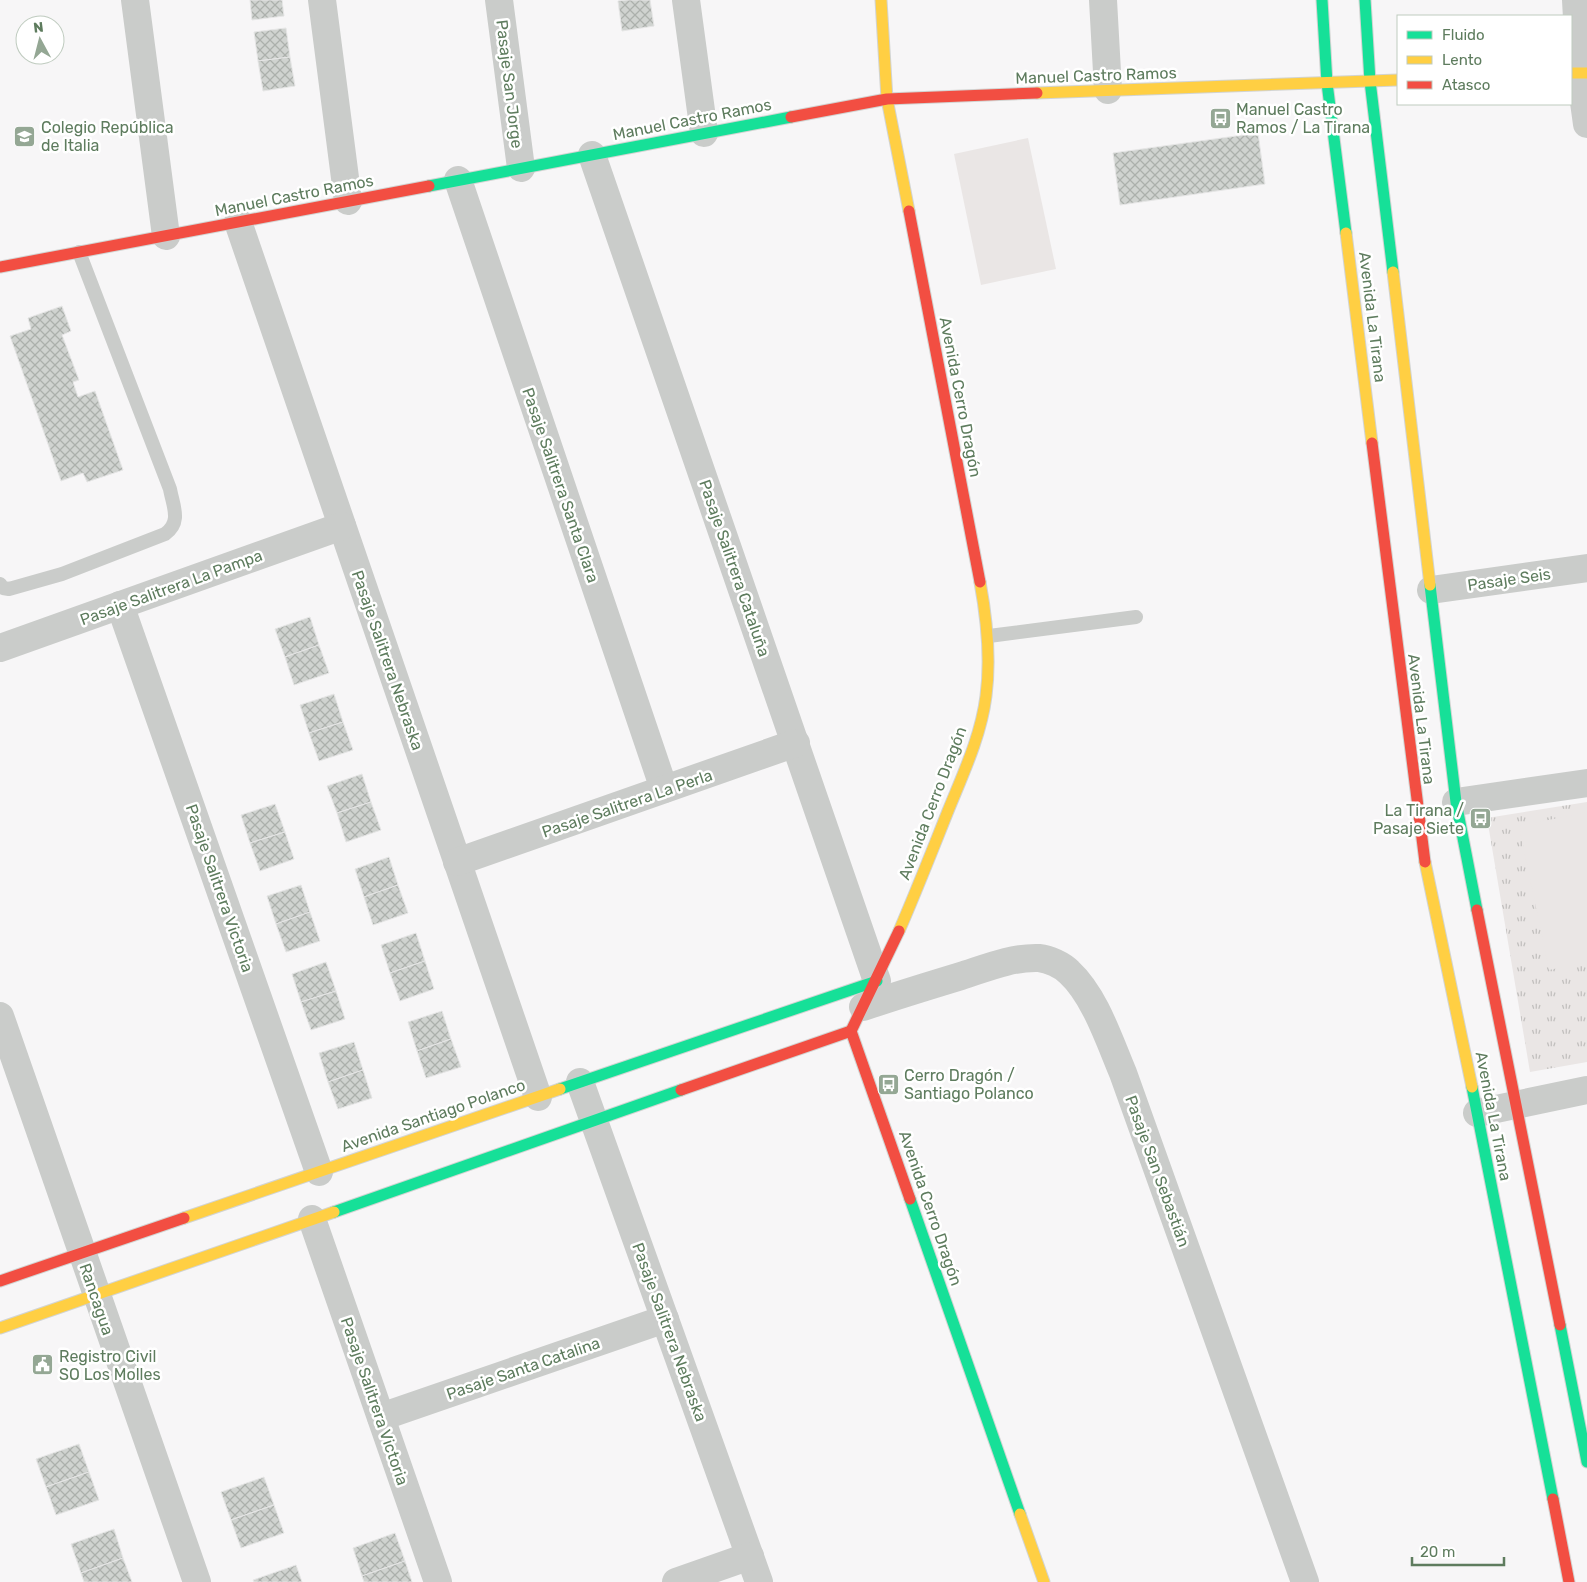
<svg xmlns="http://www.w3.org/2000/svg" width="1587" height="1582" font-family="Rubik,sans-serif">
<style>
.grass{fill:url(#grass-tufts)}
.pitch{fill:#eae6e5}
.building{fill:url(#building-cross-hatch);stroke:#e6e6e6}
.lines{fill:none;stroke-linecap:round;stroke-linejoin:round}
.fast-casing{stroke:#d2d4d2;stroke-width:13}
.slow-casing{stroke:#d2d4d2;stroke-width:13}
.jam-casing{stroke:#d2d4d2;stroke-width:13}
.lane{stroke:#caccca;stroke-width:14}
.street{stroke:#caccca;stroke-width:28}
.fast{stroke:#16e098;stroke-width:11}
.slow{stroke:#ffcf43;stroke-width:11}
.jam{stroke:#f24e42;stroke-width:11}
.labels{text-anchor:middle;stroke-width:5;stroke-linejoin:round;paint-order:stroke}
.street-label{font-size:16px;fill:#5e7c5e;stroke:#fff}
.poi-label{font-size:16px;fill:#5e7c5e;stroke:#fff;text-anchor:start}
</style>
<defs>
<pattern id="grass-tufts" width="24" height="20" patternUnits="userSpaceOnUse" patternTransform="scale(1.25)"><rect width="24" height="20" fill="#eae6e5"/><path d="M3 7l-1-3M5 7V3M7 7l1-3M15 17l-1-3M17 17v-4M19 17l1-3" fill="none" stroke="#c1bfbd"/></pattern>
<pattern id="building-cross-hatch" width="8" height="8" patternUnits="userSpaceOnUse" patternTransform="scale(1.25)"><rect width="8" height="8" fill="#d0d3d0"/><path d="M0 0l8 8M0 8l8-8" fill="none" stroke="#acb0ac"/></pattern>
</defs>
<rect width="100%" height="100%" fill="#f7f6f7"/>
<!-- grass -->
<polygon class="grass" points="1587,802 1587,1062 1530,1072 1487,818"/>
<!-- pitch -->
<g class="pitch">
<polygon points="1028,138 1056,269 981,285 954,154"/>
<polygon points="1587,812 1587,962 1549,970 1519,826"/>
</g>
<!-- building -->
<g class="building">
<polygon points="250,0 282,0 284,16 252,20"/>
<polygon points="627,0 650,0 654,26 622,31 618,1"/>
<polygon points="286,28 290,57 258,61 254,32"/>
<polygon points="290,57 295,86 263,91 258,61"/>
<polygon points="1258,133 1265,184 1120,205 1113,153"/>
<polygon points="62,306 71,331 62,335 79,380 73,382 78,397 95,391 123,470 87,482 83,473 61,481 10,336 31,329 28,318"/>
<polygon points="310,617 319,645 285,657 275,629"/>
<polygon points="319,645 329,673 294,685 285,657"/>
<polygon points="334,694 343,722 309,733 300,705"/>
<polygon points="343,722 353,750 319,761 309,733"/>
<polygon points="362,774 371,802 337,813 327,786"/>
<polygon points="371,802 381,830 346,842 337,813"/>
<polygon points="275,804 285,832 250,843 241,815"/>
<polygon points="285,832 294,859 260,871 250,843"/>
<polygon points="389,857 398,885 364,897 355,869"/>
<polygon points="301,885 310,912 276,924 267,896"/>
<polygon points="398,885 408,913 373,925 364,897"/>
<polygon points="310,912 320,941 286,952 276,924"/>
<polygon points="416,933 425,961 390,973 381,945"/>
<polygon points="425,961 434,989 400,1001 390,973"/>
<polygon points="326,962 336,991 301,1002 292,974"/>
<polygon points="336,991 345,1019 311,1030 301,1002"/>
<polygon points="442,1011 451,1039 417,1051 408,1022"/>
<polygon points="451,1039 461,1067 426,1078 417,1051"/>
<polygon points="354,1042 363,1070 328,1082 319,1053"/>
<polygon points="363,1070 372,1098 338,1109 328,1082"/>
<polygon points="79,1444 89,1472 46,1487 36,1459"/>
<polygon points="89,1472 99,1500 56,1515 46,1487"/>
<polygon points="264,1477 274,1505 231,1520 221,1492"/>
<polygon points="274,1505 284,1533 241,1548 231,1520"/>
<polygon points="114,1529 123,1558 81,1573 71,1544"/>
<polygon points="395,1533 405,1561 362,1576 353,1548"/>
<polygon points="123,1558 132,1582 84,1582 81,1573"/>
<polygon points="405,1561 412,1582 364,1582 362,1576"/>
<polygon points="296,1565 302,1582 254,1582 253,1580"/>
</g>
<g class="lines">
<defs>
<g id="fast">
<polyline points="1322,0 1327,83 1346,233"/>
<polyline points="1365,0 1370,81 1393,272"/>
<polyline points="429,186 791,117"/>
<polyline points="1430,585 1456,802 1477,910"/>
<polyline points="1472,1087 1553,1499"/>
<polyline points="560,1089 877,981"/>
<polyline points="910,1199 1020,1514"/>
<polyline points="334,1212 681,1090"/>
<polyline points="1560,1325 1587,1462"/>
</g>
<g id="slow">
<polyline points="881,0 887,99 909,211"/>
<polyline points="1571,73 1587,73"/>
<polyline points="1037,93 1398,80"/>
<polyline points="1346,233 1372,443"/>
<polyline points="1393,272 1430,585"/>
<polyline points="1425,862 1472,1087"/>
<path d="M899,931C916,892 932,851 948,811C963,774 981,736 986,696C991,658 987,620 980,582"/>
<polyline points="184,1218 560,1089"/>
<polyline points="0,1328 334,1212"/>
<polyline points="1020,1514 1044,1582"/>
</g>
<g id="jam">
<polyline points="791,117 887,99 1037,93"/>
<polyline points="909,211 980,582"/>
<polyline points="0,267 429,186"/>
<polyline points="1372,443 1425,862"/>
<polyline points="1477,910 1560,1325"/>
<polyline points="899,931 851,1031 910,1199"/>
<polyline points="681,1090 851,1031"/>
<polyline points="0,1281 184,1218"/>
<polyline points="1553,1499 1569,1582"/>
</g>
</defs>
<!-- fast casing -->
<use href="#fast" class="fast-casing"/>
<!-- slow casing -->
<use href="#slow" class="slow-casing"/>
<!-- jam casing -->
<use href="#jam" class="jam-casing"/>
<!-- lane -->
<g class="lane">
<path d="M0,584L3,588L9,589L62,574L165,534C182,522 173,506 170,489L79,252"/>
<polyline points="989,636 1136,617"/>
</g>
<!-- street -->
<g class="street">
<polyline points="135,0 166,236"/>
<polyline points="322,0 348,201"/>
<polyline points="499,0 521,168"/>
<polyline points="686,0 704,133"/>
<polyline points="1103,0 1108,90"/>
<polyline points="1576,0 1580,73 1587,124"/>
<polyline points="592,155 877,981"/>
<polyline points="458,180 664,789"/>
<polyline points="238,222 538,1097"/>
<polyline points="1431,590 1587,568"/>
<polyline points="120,605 319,1172"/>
<polyline points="0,648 342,526"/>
<polyline points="1456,802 1587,783"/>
<polyline points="457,862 796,743"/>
<path d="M863,1007C895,996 928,986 961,976C986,968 1012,957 1039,958C1049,959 1062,965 1069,972C1095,996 1109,1040 1123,1073L1305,1582"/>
<polyline points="0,1016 197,1582"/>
<polyline points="580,1082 759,1582"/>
<polyline points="1477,1113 1587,1090"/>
<polyline points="312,1219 438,1582"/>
<polyline points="381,1417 665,1319"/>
<polyline points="676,1582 750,1556"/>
</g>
<!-- fast -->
<use href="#fast" class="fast"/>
<!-- slow -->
<use href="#slow" class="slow"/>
<!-- jam -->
<use href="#jam" class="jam"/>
</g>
<!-- icons -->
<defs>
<symbol id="bus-square" viewBox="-11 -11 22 22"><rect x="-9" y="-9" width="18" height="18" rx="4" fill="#94a794" stroke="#fff"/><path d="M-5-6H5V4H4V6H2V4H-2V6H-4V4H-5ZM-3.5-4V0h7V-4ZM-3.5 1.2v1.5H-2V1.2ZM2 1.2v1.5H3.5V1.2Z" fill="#fff"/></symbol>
<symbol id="school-square" viewBox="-11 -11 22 22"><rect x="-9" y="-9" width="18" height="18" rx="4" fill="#94a794" stroke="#fff"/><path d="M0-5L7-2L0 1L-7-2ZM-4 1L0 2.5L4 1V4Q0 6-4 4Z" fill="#fff"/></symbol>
<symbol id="civic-square" viewBox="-11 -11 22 22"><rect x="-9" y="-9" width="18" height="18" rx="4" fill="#94a794" stroke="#fff"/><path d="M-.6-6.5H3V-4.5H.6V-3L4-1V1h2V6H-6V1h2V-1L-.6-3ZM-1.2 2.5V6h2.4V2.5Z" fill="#fff"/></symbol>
</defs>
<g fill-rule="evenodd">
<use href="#bus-square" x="1208" y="106" width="25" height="25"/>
<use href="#school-square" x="12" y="124" width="25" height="25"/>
<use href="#bus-square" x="1468" y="806" width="25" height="25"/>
<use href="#bus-square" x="876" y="1072" width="25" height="25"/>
<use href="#civic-square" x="30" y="1352" width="25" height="25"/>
</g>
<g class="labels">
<!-- street labels -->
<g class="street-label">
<text transform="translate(1096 75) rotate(-2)" y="6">Manuel Castro Ramos</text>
<text transform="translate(510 84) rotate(83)" y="6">Pasaje San Jorge</text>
<text transform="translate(692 119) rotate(-11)" y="6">Manuel Castro Ramos</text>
<text transform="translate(294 195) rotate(-11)" y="6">Manuel Castro Ramos</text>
<text transform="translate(1373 317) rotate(83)" y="6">Avenida La Tirana</text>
<text transform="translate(961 397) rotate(79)" y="6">Avenida Cerro Dragón</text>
<text transform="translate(561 485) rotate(71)" y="6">Pasaje Salitrera Santa Clara</text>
<text transform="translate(735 568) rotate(71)" y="6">Pasaje Salitrera Cataluña</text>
<text transform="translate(1509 579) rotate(-8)" y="6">Pasaje Seis</text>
<text transform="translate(171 587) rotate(-20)" y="6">Pasaje Salitrera La Pampa</text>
<text transform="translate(388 660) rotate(71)" y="6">Pasaje Salitrera Nebraska</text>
<text transform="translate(1422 719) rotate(83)" y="6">Avenida La Tirana</text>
<text transform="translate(627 803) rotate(-19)" y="6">Pasaje Salitrera La Perla</text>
<text transform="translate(932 803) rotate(-69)" y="6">Avenida Cerro Dragón</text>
<text transform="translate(220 888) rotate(71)" y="6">Pasaje Salitrera Victoria</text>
<text transform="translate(433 1115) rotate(-19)" y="6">Avenida Santiago Polanco</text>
<text transform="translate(1494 1116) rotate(79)" y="6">Avenida La Tirana</text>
<text transform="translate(1158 1171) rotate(70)" y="6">Pasaje San Sebastián</text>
<text transform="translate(931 1208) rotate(71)" y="6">Avenida Cerro Dragón</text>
<text transform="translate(97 1299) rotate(71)" y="6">Rancagua</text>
<text transform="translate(670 1332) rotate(70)" y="6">Pasaje Salitrera Nebraska</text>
<text transform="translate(523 1368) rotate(-19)" y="6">Pasaje Santa Catalina</text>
<text transform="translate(375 1401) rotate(71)" y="6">Pasaje Salitrera Victoria</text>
</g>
<!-- poi labels -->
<g class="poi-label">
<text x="1236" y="115">Manuel Castro<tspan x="1236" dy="18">Ramos / La Tirana</tspan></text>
<text x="41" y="133">Colegio República<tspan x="41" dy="18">de Italia</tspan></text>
<text x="1464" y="816" text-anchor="end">La Tirana /<tspan x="1464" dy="18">Pasaje Siete</tspan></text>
<text x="904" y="1081">Cerro Dragón /<tspan x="904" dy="18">Santiago Polanco</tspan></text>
<text x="59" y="1362">Registro Civil<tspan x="59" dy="18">SO Los Molles</tspan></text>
</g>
</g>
<!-- legend -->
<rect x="1397" y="15" width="175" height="90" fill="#ffffff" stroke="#bfcbbf"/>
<rect x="1407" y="31" width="25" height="8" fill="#16e098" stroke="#bfcbbf"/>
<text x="1442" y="40" font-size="15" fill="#5e7c5e">Fluido</text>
<rect x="1407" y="56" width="25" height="8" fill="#ffcf43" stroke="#bfcbbf"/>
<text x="1442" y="65" font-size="15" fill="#5e7c5e">Lento</text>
<rect x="1407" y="81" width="25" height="8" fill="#f24e42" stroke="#bfcbbf"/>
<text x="1442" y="90" font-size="15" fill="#5e7c5e">Atasco</text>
<!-- north arrow -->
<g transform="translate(40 40) rotate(353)"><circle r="24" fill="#ffffff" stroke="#bfcbbf"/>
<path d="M0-4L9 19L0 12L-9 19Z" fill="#94a794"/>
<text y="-8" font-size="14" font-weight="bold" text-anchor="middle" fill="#5e7c5e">N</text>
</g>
<!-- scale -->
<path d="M1412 1557v8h92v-8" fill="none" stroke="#5e7c5e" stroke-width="2.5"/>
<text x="1420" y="1557" font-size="15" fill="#5e7c5e" stroke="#ffffff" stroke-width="4" paint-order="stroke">20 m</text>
</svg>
